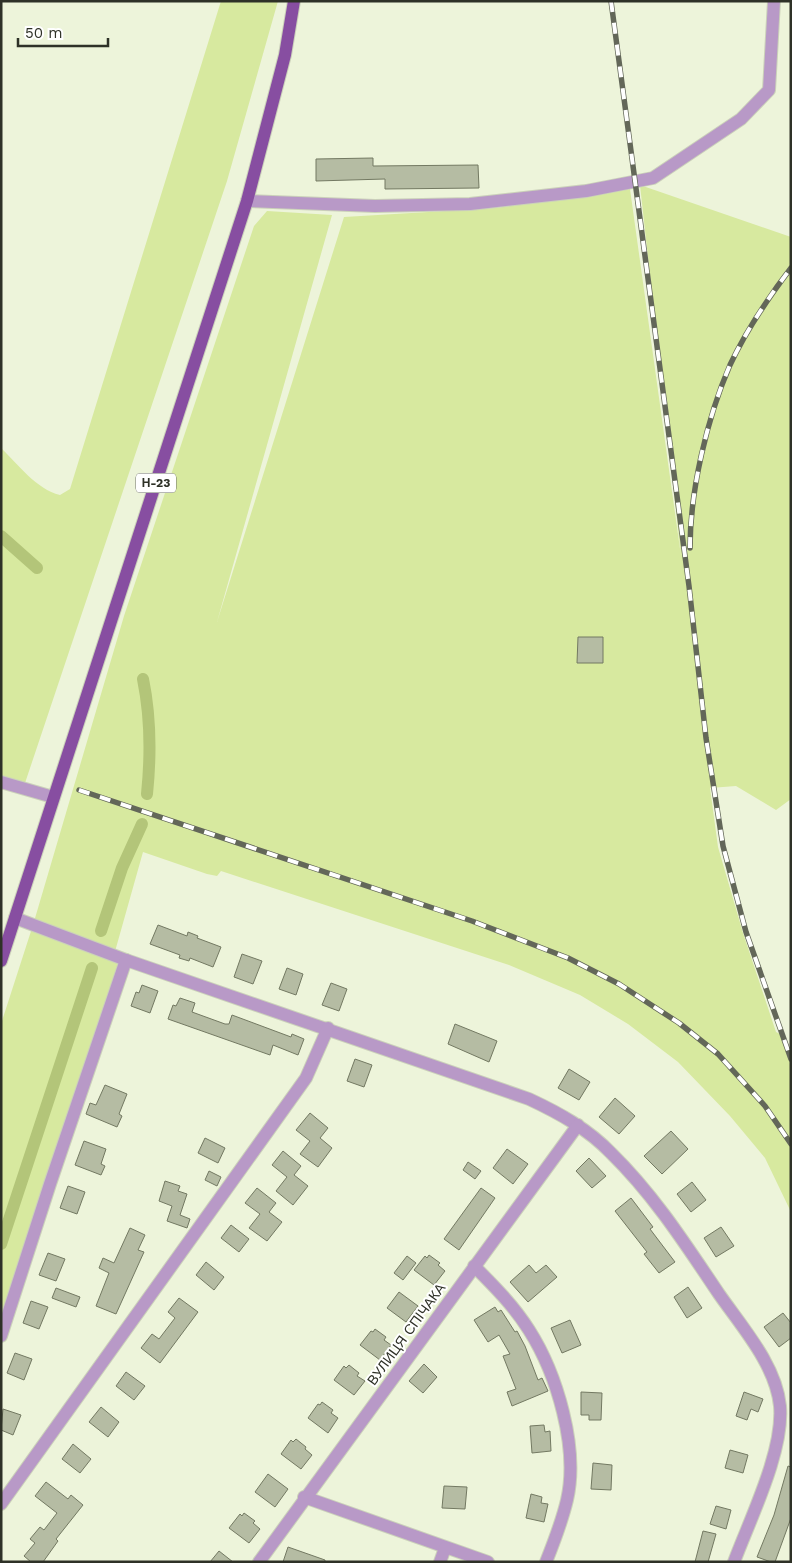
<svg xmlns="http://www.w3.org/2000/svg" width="792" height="1563" font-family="'Work Sans',sans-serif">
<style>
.green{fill:#d7e99f}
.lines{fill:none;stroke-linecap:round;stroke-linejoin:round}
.canal{stroke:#b3c579;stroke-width:12}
.building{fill:#b5bca3;stroke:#737962}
.minor-casing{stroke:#cbd1ba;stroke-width:14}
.major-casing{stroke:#cbd1ba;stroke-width:14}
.minor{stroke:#b899c7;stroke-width:12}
.major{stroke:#874ea1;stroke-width:12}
.rail-casing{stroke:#636759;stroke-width:5.5}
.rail{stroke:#fff;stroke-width:4;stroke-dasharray:11;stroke-linecap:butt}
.labels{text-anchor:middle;stroke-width:4;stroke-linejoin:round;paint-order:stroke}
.shield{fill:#fff;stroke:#6d6f68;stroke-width:1}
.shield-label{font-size:12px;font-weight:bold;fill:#2e3127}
.street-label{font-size:14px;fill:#2e3127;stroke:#fff}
</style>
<rect width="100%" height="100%" fill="#edf4da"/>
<!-- green -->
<g class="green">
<path d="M221,1H278L227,181L23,789L1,782V448C19,465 36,489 60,495L70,489Z"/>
<polygon points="640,185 791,237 791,799 776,810 736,786 710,788 718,847 743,933 776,1032 782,1035 791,1059 791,1212 765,1158 730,1116 678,1062 628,1024 580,995 509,965 221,871 217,876 207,874 143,852 114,955 126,960 1,1340 1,1024 33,925 124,616 254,226 267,211 332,215 217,622 344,217 496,208 630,189 681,556"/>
</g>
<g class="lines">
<!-- canal -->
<g class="canal">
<polyline points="1,536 37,568"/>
<path d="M143,679C151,718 151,755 147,794"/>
<polyline points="101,931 122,868 142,824"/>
<polyline points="1,1244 92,968"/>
</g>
</g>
<!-- building -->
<g class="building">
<polygon points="373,158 373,166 478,165 479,188 385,189 385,179 316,181 316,159"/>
<polygon points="578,637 603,637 603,663 577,663"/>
<polygon points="158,925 187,936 188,932 198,936 197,938 221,947 213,967 190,958 189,961 179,958 180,955 150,944"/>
<polygon points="242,954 262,961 253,984 234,977"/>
<polygon points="287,968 303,974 296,995 279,989"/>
<polygon points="331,983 347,989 339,1011 322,1005"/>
<polygon points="142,985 158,991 150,1013 131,1006 136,992 139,993"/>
<polygon points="180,998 195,1003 192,1012 225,1024 229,1024 232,1015 291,1037 292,1034 304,1039 298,1055 273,1045 270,1055 168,1019 173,1005 176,1006"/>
<polygon points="455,1024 497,1041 489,1062 448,1044"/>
<polygon points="355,1059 372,1065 364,1087 347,1081"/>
<polygon points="569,1069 590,1082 579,1100 558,1088"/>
<polygon points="105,1085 127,1094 119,1114 122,1116 117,1127 86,1114 90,1103 96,1105"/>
<polygon points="615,1098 635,1116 619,1134 599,1117"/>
<polygon points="310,1113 328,1128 320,1138 332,1148 318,1167 300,1154 310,1141 296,1130"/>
<polygon points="671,1131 688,1149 662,1174 644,1156"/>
<polygon points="205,1138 225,1148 218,1163 198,1153"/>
<polygon points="84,1141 106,1149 101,1164 105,1166 101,1175 75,1165"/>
<polygon points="507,1149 528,1164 513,1184 493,1168"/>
<polygon points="283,1151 301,1166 294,1175 308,1186 293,1205 276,1191 287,1177 272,1165"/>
<polygon points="589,1158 606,1176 592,1188 576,1171"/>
<polygon points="468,1162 481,1171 475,1179 463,1170"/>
<polygon points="209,1171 221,1177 217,1186 205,1180"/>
<polygon points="165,1181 180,1186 178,1191 187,1194 180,1215 190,1219 187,1228 167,1221 172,1206 159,1201"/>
<polygon points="692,1182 706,1200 691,1212 677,1194"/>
<polygon points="68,1186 85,1192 77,1214 60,1208"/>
<polygon points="257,1188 276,1203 269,1212 282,1222 267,1241 249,1228 260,1214 245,1203"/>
<polygon points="481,1188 495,1198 459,1250 444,1239"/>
<polygon points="631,1198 653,1227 650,1229 675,1262 659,1273 644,1254 647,1252 615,1211"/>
<polygon points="231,1225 249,1239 239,1252 221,1238"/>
<polygon points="721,1227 734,1246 716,1257 704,1238"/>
<polygon points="130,1228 145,1235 138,1250 144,1252 116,1314 96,1306 109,1273 99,1268 103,1258 114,1263"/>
<polygon points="48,1253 65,1259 56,1281 39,1275"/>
<polygon points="429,1255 440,1263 438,1265 445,1271 434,1285 414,1270 425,1256 427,1258"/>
<polygon points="407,1256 416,1263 403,1280 394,1273"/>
<polygon points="206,1262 224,1277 214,1290 196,1275"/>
<polygon points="529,1265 536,1273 546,1265 557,1277 528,1302 510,1282"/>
<polygon points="688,1287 702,1308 687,1318 674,1297"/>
<polygon points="56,1288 80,1297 76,1307 52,1298"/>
<polygon points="399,1292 418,1306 406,1322 387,1308"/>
<polygon points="179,1298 198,1312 160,1363 141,1348 152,1334 159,1339 175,1318 168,1312"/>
<polygon points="31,1301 48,1307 39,1329 23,1323"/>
<polygon points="495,1307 498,1312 501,1310 515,1332 517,1331 525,1346 538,1380 542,1378 548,1391 512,1406 507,1392 516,1389 503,1356 510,1354 499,1335 488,1342 474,1320"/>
<polygon points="783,1313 791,1323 791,1338 779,1347 764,1327"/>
<polygon points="570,1320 581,1345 562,1353 551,1328"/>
<polygon points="375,1329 386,1337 384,1340 391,1345 380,1360 360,1345 371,1331 373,1332"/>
<polygon points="15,1353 32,1359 24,1380 7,1373"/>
<polygon points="424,1364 437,1377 423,1393 409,1381"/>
<polygon points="349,1365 359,1373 357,1376 365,1381 354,1395 334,1380 344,1366 346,1368"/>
<polygon points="126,1372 145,1386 134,1400 116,1386"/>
<polygon points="581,1392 602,1393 601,1420 589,1420 589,1415 581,1415"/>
<polygon points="744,1392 763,1399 758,1412 751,1409 747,1420 736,1416"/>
<polygon points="322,1402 333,1410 331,1413 338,1418 328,1433 308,1418 318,1404 320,1405"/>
<polygon points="101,1407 119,1422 108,1437 89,1422"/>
<polygon points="3,1409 21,1415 13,1435 1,1430"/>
<polygon points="544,1425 545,1432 550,1431 551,1451 532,1453 530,1426"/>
<polygon points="296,1439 306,1447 305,1449 312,1455 301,1469 281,1454 291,1440 293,1442"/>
<polygon points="73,1444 91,1459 80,1473 62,1459"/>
<polygon points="730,1450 748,1455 743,1473 725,1468"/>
<polygon points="593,1463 612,1465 611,1490 591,1489"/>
<polygon points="788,1466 791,1467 791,1518 775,1562 771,1562 757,1557 774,1515"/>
<polygon points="268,1474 288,1489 275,1507 255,1492"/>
<polygon points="46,1482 68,1499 71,1495 83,1505 56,1539 58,1541 43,1562 31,1562 24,1556 35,1543 30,1539 40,1527 44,1530 57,1513 35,1496"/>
<polygon points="444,1486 467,1487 465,1509 442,1508"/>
<polygon points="531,1494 542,1497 541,1503 548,1504 544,1522 526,1518"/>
<polygon points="716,1506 731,1510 726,1529 710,1524"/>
<polygon points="244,1513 255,1521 253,1523 260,1529 249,1543 229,1528 240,1514 242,1516"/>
<polygon points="703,1531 716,1534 708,1562 695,1562"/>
<polygon points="288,1547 325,1560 325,1562 283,1562"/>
<polygon points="219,1551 233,1562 210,1562"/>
</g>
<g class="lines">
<defs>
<g id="minor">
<polyline points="247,201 375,206 470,204 586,191 653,178 741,119 769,90 774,1"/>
<polyline points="1,782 53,797"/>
<path d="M15,918L126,960L529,1099C559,1113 588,1129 611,1153C654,1195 686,1245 719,1294C742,1327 776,1365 780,1406C784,1451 750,1519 734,1562"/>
<path d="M474,1266C494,1286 514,1306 529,1330C557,1374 579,1448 567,1500C562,1521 554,1542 546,1562"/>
<polyline points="1,1336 50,1184 126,960"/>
<polyline points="304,1497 488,1562"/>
<polyline points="1,1504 306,1078 328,1028"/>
<polyline points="259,1562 578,1125"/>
<polyline points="440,1562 445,1548"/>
</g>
<polyline id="major" points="1,961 247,201 285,55 294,1"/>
</defs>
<!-- minor casing -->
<use href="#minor" class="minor-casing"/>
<!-- major casing -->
<use href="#major" class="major-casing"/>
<!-- minor -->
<use href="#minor" class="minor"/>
<!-- major -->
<use href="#major" class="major"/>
<defs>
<g id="rail">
<polyline points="611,1 689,586 706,738 723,846 746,932 791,1059"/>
<path d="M690,548C690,491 707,418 730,365C746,331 768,298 791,268"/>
<polyline points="79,790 472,921 568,958 619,984 679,1023 718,1054 765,1106 791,1144"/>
</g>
</defs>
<!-- rail casing -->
<use href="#rail" class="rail-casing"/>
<!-- rail -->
<use href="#rail" class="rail"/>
</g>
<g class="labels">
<!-- shield labels -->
<rect class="shield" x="136" y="473.5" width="40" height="19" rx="4"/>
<g class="shield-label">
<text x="156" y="487">Н-23</text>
</g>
<!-- street labels -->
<g class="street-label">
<text transform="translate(406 1334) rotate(-54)" y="5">ВУЛИЦЯ СПІЧАКА</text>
</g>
</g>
<!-- border -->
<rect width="792" height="1563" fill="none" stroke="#2e3127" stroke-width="5"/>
<!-- scale -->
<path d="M18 38v8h90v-8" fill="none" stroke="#2e3127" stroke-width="2.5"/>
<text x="25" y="38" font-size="15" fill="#2e3127" stroke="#ffffff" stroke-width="4" paint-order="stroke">50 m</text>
</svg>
